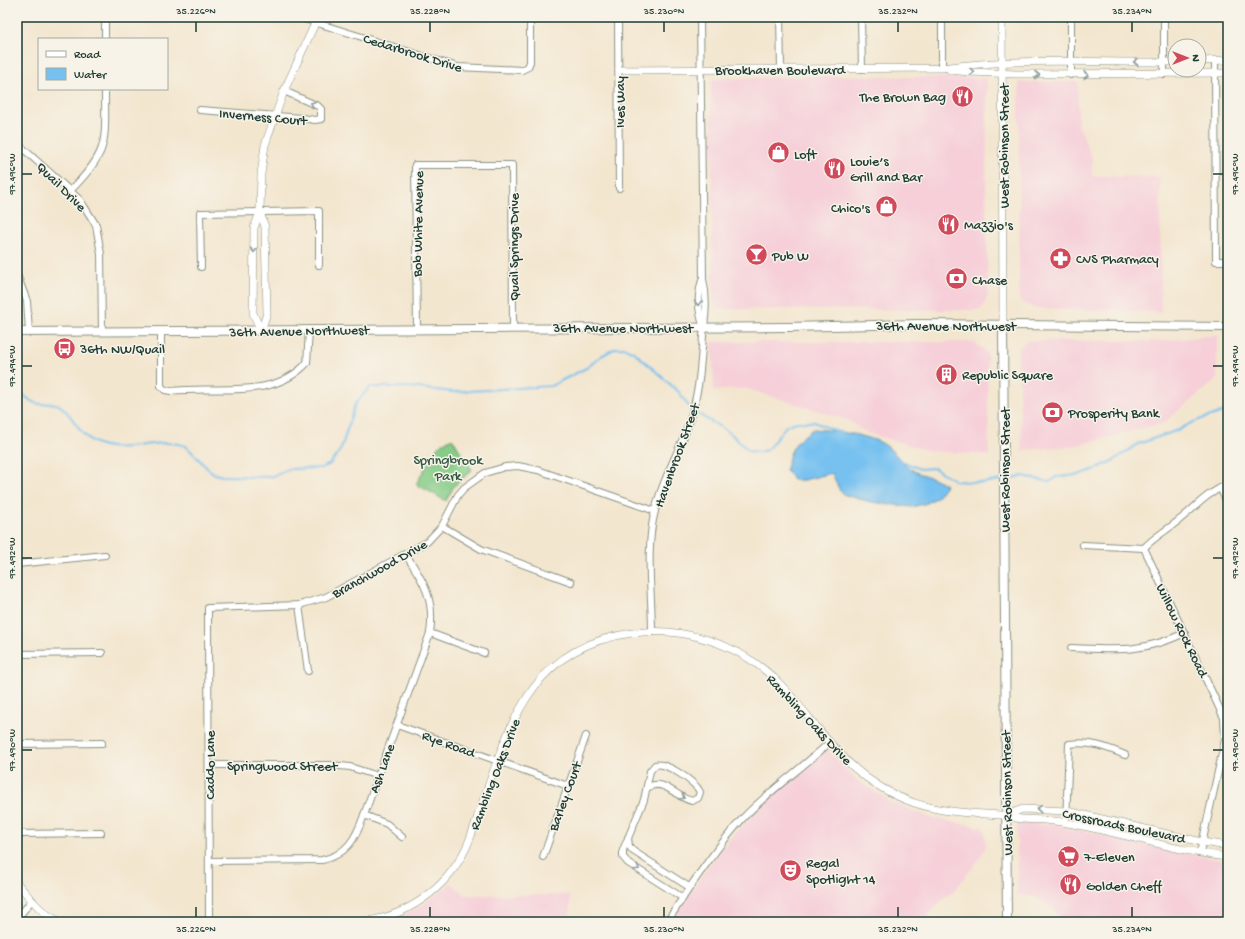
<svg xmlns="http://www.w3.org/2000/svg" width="1245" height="939" font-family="'Gochi Hand',sans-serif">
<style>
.built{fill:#f6cfd9}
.green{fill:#86cc87;stroke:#52845e}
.water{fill:#77c1f0;stroke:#4b7f92}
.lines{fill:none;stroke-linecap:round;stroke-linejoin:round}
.stream{stroke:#77c1f0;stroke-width:2}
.minor-casing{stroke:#899282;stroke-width:8}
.tertiary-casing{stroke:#899282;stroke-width:8}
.secondary-casing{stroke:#899282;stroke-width:10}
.minor{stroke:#fff;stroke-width:6}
.tertiary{stroke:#fff;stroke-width:7}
.secondary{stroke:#fff;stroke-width:8}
.oneway{stroke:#8f9e9a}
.ticks{fill:none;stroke:#1f3d34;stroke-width:1.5}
.labels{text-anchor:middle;stroke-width:3;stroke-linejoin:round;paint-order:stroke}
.street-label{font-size:14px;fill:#1f3d34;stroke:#f7f3e8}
.poi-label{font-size:14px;fill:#1f3d34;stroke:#f7f3e8;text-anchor:start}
.park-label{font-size:14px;fill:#345a45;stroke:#f7f3e8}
.neatline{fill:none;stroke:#1f3d34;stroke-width:1.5}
.ticks-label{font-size:10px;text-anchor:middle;fill:#1f3d34}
</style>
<rect width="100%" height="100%" fill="#f7f3e8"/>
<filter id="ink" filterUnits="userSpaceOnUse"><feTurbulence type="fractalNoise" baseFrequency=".025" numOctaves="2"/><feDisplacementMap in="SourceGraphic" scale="8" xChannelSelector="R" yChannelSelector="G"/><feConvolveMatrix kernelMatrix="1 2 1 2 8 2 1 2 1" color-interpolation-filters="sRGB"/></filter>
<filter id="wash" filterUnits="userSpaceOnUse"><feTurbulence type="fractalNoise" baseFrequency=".012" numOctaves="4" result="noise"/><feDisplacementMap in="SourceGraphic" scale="16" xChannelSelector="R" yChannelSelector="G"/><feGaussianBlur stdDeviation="0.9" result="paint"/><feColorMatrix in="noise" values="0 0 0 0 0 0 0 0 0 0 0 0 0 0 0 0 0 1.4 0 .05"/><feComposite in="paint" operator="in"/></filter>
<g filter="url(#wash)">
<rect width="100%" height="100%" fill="#f3e6cf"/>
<!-- built -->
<g class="built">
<polygon points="843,76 985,78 987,81 986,194 988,296 981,310 719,309 713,304 711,85 713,79"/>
<polygon points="1019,82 1078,82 1078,123 1092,159 1092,176 1160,177 1161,312 1034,308 1019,301"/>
<polygon points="1217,335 1217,379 1163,423 1073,446 1022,450 1018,350 1023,343 1028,341 1161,341"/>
<polygon points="712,342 974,342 987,353 989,455 931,451 867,433 848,420 744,388 713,391 714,381"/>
<polygon points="827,750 858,781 893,803 932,818 984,828 986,845 980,858 953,892 944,898 930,914 925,922 670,922 711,863 735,832 783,785"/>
<polygon points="1017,822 1058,825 1187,854 1228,861 1228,922 1062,922 1054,909 1038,898 1017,894"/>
<polygon points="451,883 465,895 570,895 570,922 388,922 420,907"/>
</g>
<!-- green -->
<polygon class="green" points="452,438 472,470 454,486 446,501 416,484 438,446"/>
<!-- water -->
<path class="water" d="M813,429C831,430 871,435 885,445C895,452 901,463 912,470C923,476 935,477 946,485L937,497L927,503L912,507L871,502L845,495L840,491L832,473L804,480H793L786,469C791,447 794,443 813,429Z"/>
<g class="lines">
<!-- stream -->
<g class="stream">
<path d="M17,387C23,395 31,404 41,404C47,404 54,402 59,405C75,416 79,437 98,444C126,455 157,436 186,446L208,469L215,474L222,476L271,477L289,469L322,468L330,464L341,449L355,404L370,387H409L454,392L551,386L588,367L601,356L616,348H625L634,352L679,392L691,410L729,432L749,451L759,452L767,450L786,426L796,422H814L841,433"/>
<polyline points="899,460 920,469 934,468 956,481 983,483 1001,480"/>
<path d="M1005,479L1023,476L1050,482L1056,477L1078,475L1096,469L1114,460L1138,444L1181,429C1192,420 1214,416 1228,410"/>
</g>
</g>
</g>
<g filter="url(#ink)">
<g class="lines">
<defs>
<g id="minor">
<polyline points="105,17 105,39"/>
<polyline points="298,17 458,67 522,70 528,67 530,62 530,17"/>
<polyline points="618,17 619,188"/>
<polyline points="780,17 781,69"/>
<polyline points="861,17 862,69"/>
<polyline points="942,17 942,68"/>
<polyline points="1071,17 1071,75"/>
<polyline points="1164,17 1164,74"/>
<polyline points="1215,61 1216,261 1228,261"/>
<polyline points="200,110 302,118 315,120 321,119 321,109 318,106 284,91"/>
<polyline points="17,143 80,200 96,225 101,254 102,331"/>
<path d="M70,191C110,151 105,143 105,89"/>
<polyline points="201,267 200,213 319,211 319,265"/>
<polyline points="17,275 27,301 29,332"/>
<path d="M702,280C697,297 698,309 703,325"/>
<polyline points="417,329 415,165 512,165 513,328"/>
<path d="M161,331V386L165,390L171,391C216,385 272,401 307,363L309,330"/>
<polyline points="1220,488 1228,504"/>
<polyline points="442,526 481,549 571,582"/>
<polyline points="1083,545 1144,548"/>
<polyline points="1144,548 1224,718 1225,740 1200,853"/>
<path d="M1144,548C1154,537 1166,531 1178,521C1195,508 1207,492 1228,485"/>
<polyline points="17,564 105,555"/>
<polyline points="299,605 308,671"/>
<path d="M652,632C652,593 645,549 655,511C662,479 680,451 690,420C701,386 700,362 704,327C706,310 707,297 703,279L700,17"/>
<polyline points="430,633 484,653"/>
<path d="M1071,648C1118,650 1141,653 1185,633"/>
<polyline points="17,654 102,653"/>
<polyline points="397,725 568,786"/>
<polyline points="17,744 102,743"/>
<polyline points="209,765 331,765 350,767 378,776"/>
<path d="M647,788C664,777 676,798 692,801L698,798L700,792C696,783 666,761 655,765L650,771L644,800L623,850V857L628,863L683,898"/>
<polyline points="364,815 387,824 402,837"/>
<path d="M1066,823L1069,744C1090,741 1106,747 1125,755"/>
<polyline points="17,834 101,833"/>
<polyline points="628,838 629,846 633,851 689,887"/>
<polyline points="543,857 586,736"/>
<path d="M209,861L322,860C347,855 356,838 364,815L430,633C435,600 424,581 406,555"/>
<polyline points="17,919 32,900"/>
<polyline points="209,922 208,608 299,605 326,597 427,542 442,526 458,495 464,488 485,473 505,467 518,466 538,470 655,511"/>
<path d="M667,922C690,886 714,850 743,818C770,790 801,769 829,743"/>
</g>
<g id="tertiary">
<polyline points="1002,17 1003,324"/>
<polyline points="1199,61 1228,60"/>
<path d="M619,70L942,68C1019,57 1098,63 1175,62"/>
<polyline points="950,70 969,72 1017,74 1228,73"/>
<polyline points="260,212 265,227 267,313 261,331"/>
<polyline points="261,331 253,313 254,228 260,212 261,174 265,145 284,91 318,17"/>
<polyline points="1006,815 1023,809 1067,811 1202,842 1228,846"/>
<path d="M17,883C29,897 43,916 62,922"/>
<polyline points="225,922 257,922"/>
<path d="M358,922C404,919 446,890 466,848C472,835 476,821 481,807C510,724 530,647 632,633C683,626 736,643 774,678C807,710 830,751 867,778C912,811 949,812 1002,815C1010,815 1016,819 1023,819C1038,820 1053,820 1067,823C1121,832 1173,851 1228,857"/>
</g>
<g id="secondary">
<polyline points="1003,324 1007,922"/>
<polyline points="17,332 789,327 918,324 1228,327"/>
</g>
</defs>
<!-- minor casing -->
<use href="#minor" class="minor-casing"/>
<!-- tertiary casing -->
<use href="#tertiary" class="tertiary-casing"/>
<!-- secondary casing -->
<use href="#secondary" class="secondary-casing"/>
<!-- minor -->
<use href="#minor" class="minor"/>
<!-- tertiary -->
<use href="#tertiary" class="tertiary"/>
<!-- secondary -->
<use href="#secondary" class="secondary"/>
</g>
<!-- one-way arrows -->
<defs><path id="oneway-chevron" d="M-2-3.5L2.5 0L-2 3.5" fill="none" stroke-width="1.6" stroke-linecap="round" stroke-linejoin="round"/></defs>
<g class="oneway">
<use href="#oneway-chevron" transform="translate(1136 62) rotate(180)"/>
<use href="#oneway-chevron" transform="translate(972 72) rotate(3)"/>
<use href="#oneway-chevron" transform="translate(1037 75)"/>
<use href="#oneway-chevron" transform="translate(1086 75)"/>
<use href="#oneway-chevron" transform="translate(313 104) rotate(-152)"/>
<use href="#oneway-chevron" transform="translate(254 250) rotate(90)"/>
<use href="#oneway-chevron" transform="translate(698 303) rotate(88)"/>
<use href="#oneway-chevron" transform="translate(682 797) rotate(30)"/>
<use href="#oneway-chevron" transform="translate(1039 809) rotate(-177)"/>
<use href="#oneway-chevron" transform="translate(637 868) rotate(32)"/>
</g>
</g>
<!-- ticks -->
<path class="ticks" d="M196,22V32M430,22V32M664,22V32M898,22V32M1132,22V32M22,174H32M1213,174H1223M22,366H32M1213,366H1223M22,558H32M1213,558H1223M22,750H32M1213,750H1223M196,907V917M430,907V917M664,907V917M898,907V917M1132,907V917"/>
<!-- icons -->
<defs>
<symbol id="restaurant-disc" viewBox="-11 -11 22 22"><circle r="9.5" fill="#d1495b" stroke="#f7f3e8"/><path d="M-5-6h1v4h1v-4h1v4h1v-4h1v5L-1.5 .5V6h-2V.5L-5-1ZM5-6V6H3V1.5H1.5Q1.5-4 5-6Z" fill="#fff"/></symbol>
<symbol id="shop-disc" viewBox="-11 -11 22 22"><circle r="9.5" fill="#d1495b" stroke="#f7f3e8"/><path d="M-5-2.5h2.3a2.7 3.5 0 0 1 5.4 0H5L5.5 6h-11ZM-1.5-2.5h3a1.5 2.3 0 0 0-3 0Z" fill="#fff"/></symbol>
<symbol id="bar-disc" viewBox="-11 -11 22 22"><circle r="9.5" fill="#d1495b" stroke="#f7f3e8"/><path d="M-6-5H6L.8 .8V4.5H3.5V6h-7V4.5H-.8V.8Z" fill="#fff"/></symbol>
<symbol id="pharmacy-disc" viewBox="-11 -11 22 22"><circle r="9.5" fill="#d1495b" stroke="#f7f3e8"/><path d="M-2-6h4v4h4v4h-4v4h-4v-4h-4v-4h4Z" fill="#fff"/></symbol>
<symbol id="bank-disc" viewBox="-11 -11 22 22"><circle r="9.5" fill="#d1495b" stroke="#f7f3e8"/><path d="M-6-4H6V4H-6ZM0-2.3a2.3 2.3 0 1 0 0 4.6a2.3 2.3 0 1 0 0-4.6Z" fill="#fff"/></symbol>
<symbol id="bus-disc" viewBox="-11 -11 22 22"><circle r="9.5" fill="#d1495b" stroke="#f7f3e8"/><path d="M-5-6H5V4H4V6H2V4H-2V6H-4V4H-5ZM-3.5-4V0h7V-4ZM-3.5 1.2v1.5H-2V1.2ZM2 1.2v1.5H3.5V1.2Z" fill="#fff"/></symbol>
<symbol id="building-disc" viewBox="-11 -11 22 22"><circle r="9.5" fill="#d1495b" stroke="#f7f3e8"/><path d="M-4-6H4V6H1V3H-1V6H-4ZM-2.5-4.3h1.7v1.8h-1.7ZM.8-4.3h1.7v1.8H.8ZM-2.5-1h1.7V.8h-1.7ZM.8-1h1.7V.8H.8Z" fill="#fff"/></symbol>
<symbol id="supermarket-disc" viewBox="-11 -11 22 22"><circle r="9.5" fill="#d1495b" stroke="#f7f3e8"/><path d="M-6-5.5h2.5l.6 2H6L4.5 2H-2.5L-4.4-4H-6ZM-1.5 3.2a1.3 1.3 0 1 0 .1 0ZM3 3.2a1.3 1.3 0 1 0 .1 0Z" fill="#fff"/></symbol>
<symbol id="theatre-disc" viewBox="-11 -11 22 22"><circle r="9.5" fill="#d1495b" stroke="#f7f3e8"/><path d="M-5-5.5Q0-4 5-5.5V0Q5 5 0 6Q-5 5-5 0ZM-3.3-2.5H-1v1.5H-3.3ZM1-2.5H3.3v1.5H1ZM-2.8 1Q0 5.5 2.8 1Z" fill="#fff"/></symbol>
</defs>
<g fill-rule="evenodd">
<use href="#restaurant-disc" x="950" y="84" width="25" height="25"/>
<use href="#shop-disc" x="766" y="140" width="25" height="25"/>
<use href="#restaurant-disc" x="822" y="156" width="25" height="25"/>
<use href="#shop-disc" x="874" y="194" width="25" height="25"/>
<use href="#restaurant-disc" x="936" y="212" width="25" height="25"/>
<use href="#bar-disc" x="744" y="242" width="25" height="25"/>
<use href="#pharmacy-disc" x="1048" y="246" width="25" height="25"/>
<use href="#bank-disc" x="944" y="266" width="25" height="25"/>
<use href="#bus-disc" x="52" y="336" width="25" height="25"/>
<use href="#building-disc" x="934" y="362" width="25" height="25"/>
<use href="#bank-disc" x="1040" y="400" width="25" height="25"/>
<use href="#supermarket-disc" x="1056" y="844" width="25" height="25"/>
<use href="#theatre-disc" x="778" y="858" width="25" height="25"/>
<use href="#restaurant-disc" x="1058" y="872" width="25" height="25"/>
</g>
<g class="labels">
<!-- street labels -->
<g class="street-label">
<text transform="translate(413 52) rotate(17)" y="5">Cedarbrook Drive</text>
<text x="780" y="74">Brookhaven Boulevard</text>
<text transform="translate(619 102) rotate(-90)" y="5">Ives Way</text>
<text transform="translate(263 116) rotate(5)" y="5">Inverness Court</text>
<text transform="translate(1003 146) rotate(-90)" y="5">West Robinson Street</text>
<text transform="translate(62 186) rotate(45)" y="5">Quail Drive</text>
<text transform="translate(417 224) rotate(-89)" y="5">Bob White Avenue</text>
<text transform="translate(513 247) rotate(-90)" y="5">Quail Springs Drive</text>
<text x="946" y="330">36th Avenue Northwest</text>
<text x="623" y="332">36th Avenue Northwest</text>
<text transform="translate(299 330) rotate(-1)" y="5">36th Avenue Northwest</text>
<text transform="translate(676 455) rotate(-70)" y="5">Havenbrook Street</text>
<text transform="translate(1004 470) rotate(-90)" y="5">West Robinson Street</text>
<text transform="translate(379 568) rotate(-29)" y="5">Branchwood Drive</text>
<text transform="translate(1183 630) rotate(64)" y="5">Willow Rock Road</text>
<text transform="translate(810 719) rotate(47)" y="5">Rambling Oaks Drive</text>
<text transform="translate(449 743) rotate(20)" y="5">Rye Road</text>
<text transform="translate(209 765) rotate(-90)" y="5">Caddo Lane</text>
<text x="282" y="770">Springwood Street</text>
<text transform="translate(381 768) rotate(-70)" y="5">Ash Lane</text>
<text transform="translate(494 774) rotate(-69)" y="5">Rambling Oaks Drive</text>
<text transform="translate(1006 793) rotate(-91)" y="5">West Robinson Street</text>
<text transform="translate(564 796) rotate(-70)" y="5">Barley Court</text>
<text transform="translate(1124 825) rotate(12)" y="5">Crossroads Boulevard</text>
</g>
<!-- poi labels -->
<g class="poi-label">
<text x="946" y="101" text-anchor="end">The Brown Bag</text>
<text x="794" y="158">Loft</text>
<text x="850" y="165">Louie’s<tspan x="850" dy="16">Grill and Bar</tspan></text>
<text x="870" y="212" text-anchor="end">Chico's</text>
<text x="964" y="229">Mazzio's</text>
<text x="772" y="260">Pub W</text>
<text x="1076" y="263">CVS Pharmacy</text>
<text x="972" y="284">Chase</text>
<text x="80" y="353">36th NW/Quail</text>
<text x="962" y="379">Republic Square</text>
<text x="1068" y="417">Prosperity Bank</text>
<text x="1084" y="861">7-Eleven</text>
<text x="806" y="867">Regal<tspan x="806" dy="16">Spotlight 14</tspan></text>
<text x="1086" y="890">Golden Cheff</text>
</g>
<!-- park labels -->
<g class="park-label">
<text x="448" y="464">Springbrook<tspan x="448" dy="16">Park</tspan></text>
</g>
</g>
<!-- margin -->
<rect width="1245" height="939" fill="none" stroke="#f7f3e8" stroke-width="44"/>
<!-- legend -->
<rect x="38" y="38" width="130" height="52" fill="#f7f3e8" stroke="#a1aaa0"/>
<rect x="46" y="51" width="20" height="6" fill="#ffffff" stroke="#a1aaa0"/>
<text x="74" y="58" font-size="12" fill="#1f3d34">Road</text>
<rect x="46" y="68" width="20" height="12" fill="#77c1f0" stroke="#a1aaa0"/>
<text x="74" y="78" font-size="12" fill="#1f3d34">Water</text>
<!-- north arrow -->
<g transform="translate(1187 58) rotate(90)"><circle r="19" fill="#f7f3e8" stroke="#a1aaa0"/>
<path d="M0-3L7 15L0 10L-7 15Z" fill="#d1495b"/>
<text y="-6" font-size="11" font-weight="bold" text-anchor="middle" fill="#1f3d34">N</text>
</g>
<rect x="22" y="22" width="1201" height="895" class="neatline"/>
<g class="ticks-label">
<text x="196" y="14">35.226°N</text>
<text x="430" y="14">35.228°N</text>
<text x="664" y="14">35.230°N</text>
<text x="898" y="14">35.232°N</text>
<text x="1132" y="14">35.234°N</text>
<text transform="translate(1234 174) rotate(-90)" y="4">97.496°W</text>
<text transform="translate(11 174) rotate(-90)" y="4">97.496°W</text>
<text transform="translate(1234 366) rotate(-90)" y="4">97.494°W</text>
<text transform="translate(11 366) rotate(-90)" y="4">97.494°W</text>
<text transform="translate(11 558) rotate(-90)" y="4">97.492°W</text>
<text transform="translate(1234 558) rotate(-90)" y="4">97.492°W</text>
<text transform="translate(11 750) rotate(-90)" y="4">97.490°W</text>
<text transform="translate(1234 750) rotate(-90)" y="4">97.490°W</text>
<text x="196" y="932">35.226°N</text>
<text x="430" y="932">35.228°N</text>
<text x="664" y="932">35.230°N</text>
<text x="898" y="932">35.232°N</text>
<text x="1132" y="932">35.234°N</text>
</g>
</svg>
